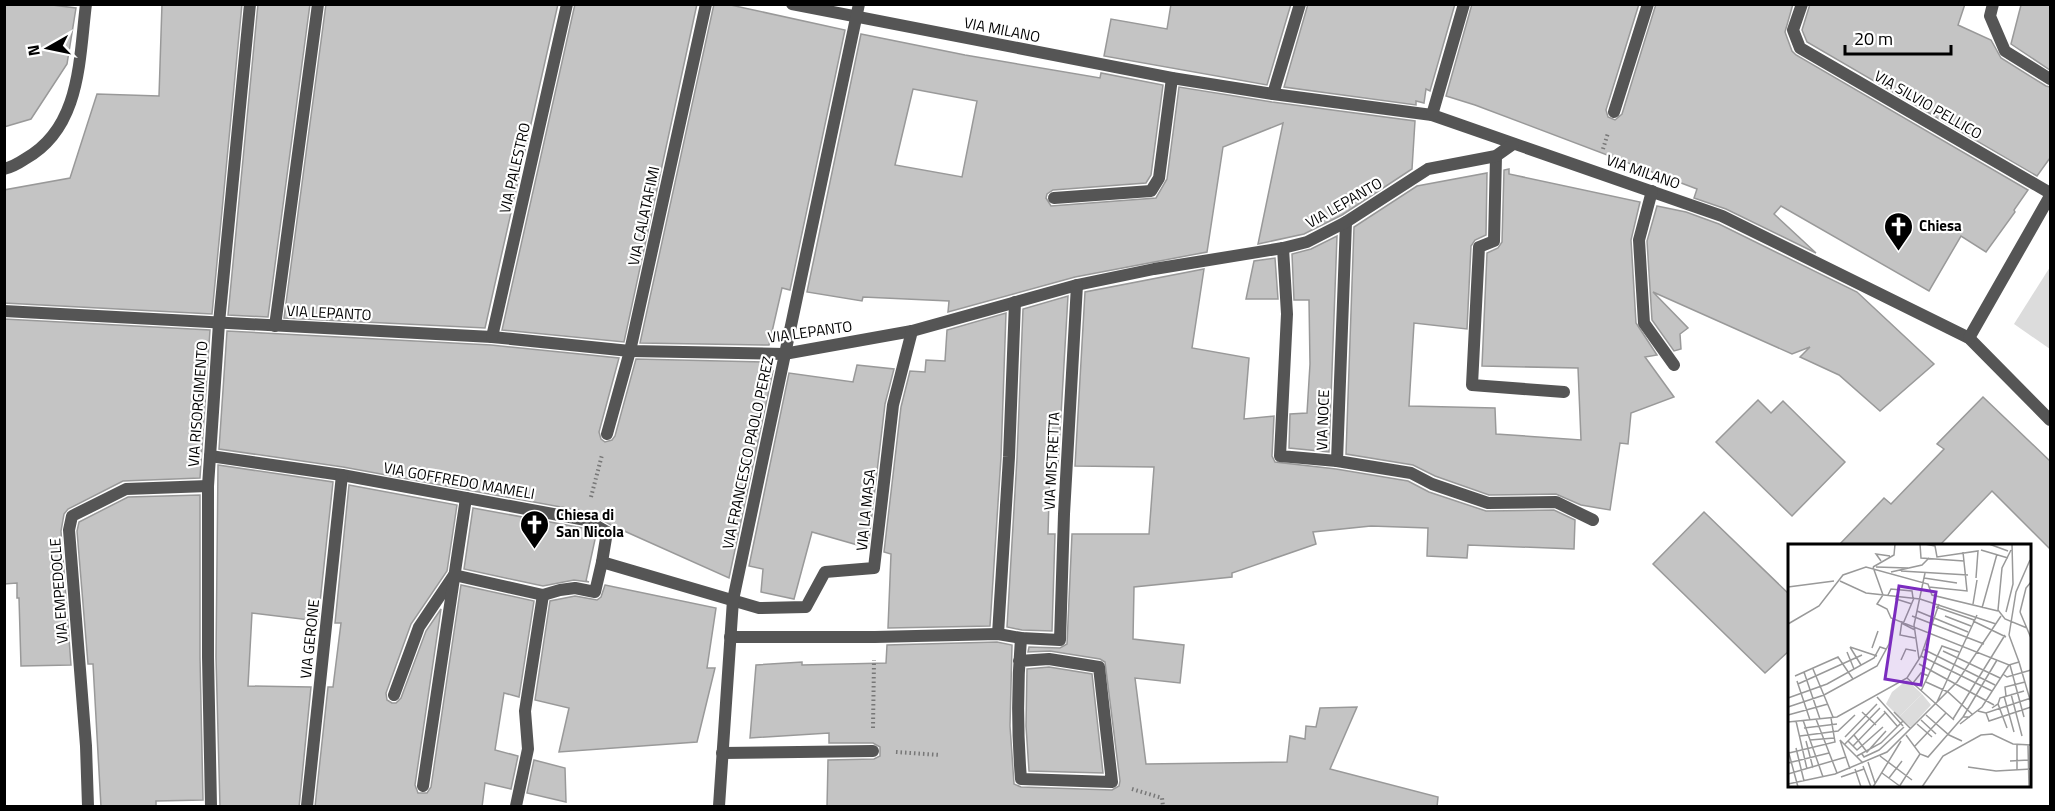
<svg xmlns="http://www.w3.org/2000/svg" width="2055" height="811" font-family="'Titillium Web',sans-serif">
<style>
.pitch{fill:#dcdcdc}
.building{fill:#c4c4c4;stroke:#999;stroke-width:1.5;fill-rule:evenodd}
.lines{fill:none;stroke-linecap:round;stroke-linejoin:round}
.path{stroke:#777;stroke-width:4;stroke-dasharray:1.5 3;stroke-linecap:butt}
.service{stroke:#555;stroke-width:12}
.minor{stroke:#555;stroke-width:12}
.labels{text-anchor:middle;stroke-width:4.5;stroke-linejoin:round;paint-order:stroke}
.street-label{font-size:15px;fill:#000;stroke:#fff}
.poi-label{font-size:15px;font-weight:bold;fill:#000;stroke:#fff;text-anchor:start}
.inset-road{fill:none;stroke:#999;stroke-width:1.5}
.view{fill:#7b2cbf;fill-opacity:0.15;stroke:#7b2cbf;stroke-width:3}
.inset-edge{fill:none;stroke:#000;stroke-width:3}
</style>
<rect width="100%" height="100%" fill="#fff"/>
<!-- pitch -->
<polygon class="pitch" points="2050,267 2050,349 2014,324"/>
<!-- building -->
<g class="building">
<polygon points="4,4 44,4 76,8 67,64 31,119 4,127"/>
<polygon points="162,4 242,4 212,314 4,303 4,190 70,178 97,94 159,96"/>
<polygon points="258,4 310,4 268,317 228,315"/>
<polygon points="326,4 558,4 485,328 284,318"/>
<polygon points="575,4 697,4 624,342 502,330"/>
<polygon points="714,4 726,4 845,30 790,290 782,288 769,345 640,343"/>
<polygon points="1171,4 1291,4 1267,85 1104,56 1111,19 1167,29"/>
<polygon points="1308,4 1455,4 1430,91 1426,89 1424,103 1416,101 1416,105 1284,87"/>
<polygon points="1472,4 1639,4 1606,110 1608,117 1615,120 1622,114 1656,4 1793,4 1785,32 1792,51 1796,55 2028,190 2014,210 2015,212 1986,252 1961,236 1929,291 1781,206 1774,214 1816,253 1726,209 1694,198 1697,189 1475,105 1446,96"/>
<polygon points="1810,4 1965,4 1958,25 1991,40 2001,58 2046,86 2050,87 2050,158 2037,176 1807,42 1802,30"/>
<polygon points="2050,4 2050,70 2011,44 2021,5"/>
<path d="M861,34L965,55L1100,78L1101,73L1163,85L1151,175L1146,183L1053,190L1047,194L1046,198L1051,206L1156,198L1167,179L1179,87L1272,102L1415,121L1412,169L1342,215L1304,234L1258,244L1283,123L1223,147L1207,252L1075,277L948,312L949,301L863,297L862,301L807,292ZM913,89L977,101L962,177L895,165Z"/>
<polygon points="1509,169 1509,174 1640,202 1631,240 1636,323 1657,355 1645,357 1674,397 1631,413 1628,444 1620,443 1610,510 1581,505 1556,494 1489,495 1435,476 1413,465 1346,454 1354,227 1417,186 1487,173 1486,235 1475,240 1471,246 1467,329 1414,323 1409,406 1495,408 1496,434 1581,440 1578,368 1482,366 1487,253 1498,248 1502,242 1504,170"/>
<polygon points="1657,206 1686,212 1719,224 1857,292 1934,364 1880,411 1839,375 1800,357 1810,347 1792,354 1653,292 1688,328 1680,334 1681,349 1674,351 1652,320 1647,241"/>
<polygon points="1337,236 1329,452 1289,448 1290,414 1307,413 1310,364 1309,300 1294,300 1292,254 1311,249"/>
<polygon points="1275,258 1278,299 1246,299 1254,261"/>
<polygon points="1204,269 1192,348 1249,358 1244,419 1274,416 1272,456 1275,462 1336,469 1408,481 1429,492 1486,511 1554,510 1575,520 1574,549 1468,545 1467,558 1427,556 1428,528 1371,526 1313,532 1316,544 1232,573 1232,577 1134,587 1133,639 1184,645 1180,683 1135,678 1146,764 1287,762 1290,736 1305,739 1306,726 1316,727 1320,708 1357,707 1330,769 1438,797 1437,807 827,807 828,760 874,759 880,756 880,747 873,743 829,743 829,733 750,738 756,665 802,662 802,665 886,663 887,645 997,642 1012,645 1010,726 1014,784 1021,787 1112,790 1119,786 1120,781 1105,662 1100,659 1050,651 1028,652 1029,647 1060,648 1067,644 1072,534 1149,534 1154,467 1075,466 1085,292"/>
<polygon points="1068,296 1058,466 1050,466 1048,534 1055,534 1052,631 1022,630 1007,627 1017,458 1023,309"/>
<polygon points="1006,313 1001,457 990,626 888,628 891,554 884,552 901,407 910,371 925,372 926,360 945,361 947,330"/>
<polygon points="4,319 210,330 200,478 123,481 68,509 64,514 61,531 71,665 21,666 19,598 17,598 17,583 4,584"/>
<polygon points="227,331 491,345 619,358 599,432 601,439 605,442 612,440 615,436 636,359 765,362 764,370 773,371 729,578 613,526 588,512 343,467 219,449"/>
<polygon points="857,365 894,369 885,404 868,548 812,532 794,599 761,592 763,569 749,566 789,373 853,382"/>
<polygon points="1983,397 2050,461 2050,549 1992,491 1939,546 1838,546 1884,498 1891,504 1944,449 1937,444"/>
<polygon points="1758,400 1771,413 1783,401 1845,462 1792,516 1716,442"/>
<polygon points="218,465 333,482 318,621 252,613 248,686 311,687 299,807 220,807 216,657"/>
<polygon points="349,485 457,505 447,571 411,624 386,693 387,700 392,703 396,703 401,698 426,631 441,609 415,785 418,793 427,793 431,787 461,585 534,601 519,697 504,693 495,750 518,756 511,789 485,783 482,807 315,807 328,687 333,687 341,623 335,623"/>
<polygon points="200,495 200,657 203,800 156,801 156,807 101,807 93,664 88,664 77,531 79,522 128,497"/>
<polygon points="473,508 583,528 596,535 586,581 589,582 574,580 543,586 464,569"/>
<polygon points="1704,512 1790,595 1790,650 1765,673 1653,564"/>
<polygon points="605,585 716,608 707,668 715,668 697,742 559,752 569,708 535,700 550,601 575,596 597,600 601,597"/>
<polygon points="1049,667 1092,674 1103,773 1029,771 1026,726 1027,669"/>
<polygon points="534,760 565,768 566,802 527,793"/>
</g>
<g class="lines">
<!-- path -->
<g class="path">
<polyline points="1603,149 1608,133"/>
<polyline points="591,497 602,455"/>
<polyline points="873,728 874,660"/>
<polyline points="896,752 940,755"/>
<polyline points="1132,789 1162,798 1163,806"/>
</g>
<!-- service -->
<polyline class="service" points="1054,198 1151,191 1159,178 1172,78"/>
<!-- minor -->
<g class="minor">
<polyline points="792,4 1172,78 1273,94 1432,115 1722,216 1969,338 2050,420"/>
<polyline points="1802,4 1793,30 1800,48 2050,193"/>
<polyline points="1993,4 1990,16 2005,51 2050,79"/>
<polyline points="1273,94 1300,4"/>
<polyline points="1614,112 1648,4"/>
<polyline points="1432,115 1464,4"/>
<polyline points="1496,156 1494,241 1479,247 1472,385 1564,392"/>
<path d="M4,169C12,167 19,163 25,159C81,128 79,60 86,4"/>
<polyline points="1652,191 1639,240 1644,323 1674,365"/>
<polyline points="1346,222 1337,461 1411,473 1432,484 1488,503 1556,502 1593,520"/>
<polyline points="1283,248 1287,314 1280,456 1337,461"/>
<polyline points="4,311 492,337 630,351 784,354 912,331 1077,285 1154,269 1283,248 1307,242 1346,222 1428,169 1496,156 1513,144"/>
<polyline points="275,326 318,4"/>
<polyline points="492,337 567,4"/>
<polyline points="1969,338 2050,196"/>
<polyline points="607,434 630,351 706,4"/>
<polyline points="210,456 342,475 586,520 607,532 602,562 759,608 806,607 825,572 874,568 893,405 912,331"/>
<polyline points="998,634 1009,457 1015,302"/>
<polyline points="730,637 875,637 998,634 1021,638 1060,640 1064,514 1077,285"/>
<path d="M1019,661L1049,659L1099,667L1112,782L1021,779C1017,730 1017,687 1021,638"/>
<polyline points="394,695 419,627 454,575 543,595 560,590 575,588 595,592 602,562"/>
<polyline points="722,753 873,751"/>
<polyline points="423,786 466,498"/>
<polyline points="88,806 86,746 69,530 72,516 126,489 208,486"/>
<polyline points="211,806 208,657 208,486 219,323 250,4"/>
<polyline points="307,806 342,475"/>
<polyline points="516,806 528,749 525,711 543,595"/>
<polyline points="719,806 733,600 859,4"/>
</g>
</g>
<!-- icons -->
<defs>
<symbol id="church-pin" viewBox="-11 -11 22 30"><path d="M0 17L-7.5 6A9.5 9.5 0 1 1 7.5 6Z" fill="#000" stroke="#fff"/><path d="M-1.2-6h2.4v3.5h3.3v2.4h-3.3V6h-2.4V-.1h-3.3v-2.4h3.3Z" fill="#fff"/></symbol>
</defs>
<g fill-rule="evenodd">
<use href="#church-pin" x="1882" y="210" width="33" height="45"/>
<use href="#church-pin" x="518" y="508" width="33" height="45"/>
</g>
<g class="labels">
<!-- street labels -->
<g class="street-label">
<text transform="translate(1002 30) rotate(11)" y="5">VIA MILANO</text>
<text transform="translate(1928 105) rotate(30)" y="5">VIA SILVIO PELLICO</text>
<text transform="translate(515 168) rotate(-77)" y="5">VIA PALESTRO</text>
<text transform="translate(1643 172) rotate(19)" y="5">VIA MILANO</text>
<text transform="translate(1344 203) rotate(-30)" y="5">VIA LEPANTO</text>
<text transform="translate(644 216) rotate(-78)" y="5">VIA CALATAFIMI</text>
<text transform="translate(329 313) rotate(3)" y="5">VIA LEPANTO</text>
<text transform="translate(810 332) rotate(-8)" y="5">VIA LEPANTO</text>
<text transform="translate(198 404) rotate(-86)" y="5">VIA RISORGIMENTO</text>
<text transform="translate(1323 420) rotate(-88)" y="5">VIA NOCE</text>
<text transform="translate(748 453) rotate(-78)" y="5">VIA FRANCESCO PAOLO PEREZ</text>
<text transform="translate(1052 461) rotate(-87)" y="5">VIA MISTRETTA</text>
<text transform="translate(459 481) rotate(10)" y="5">VIA GOFFREDO MAMELI</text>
<text transform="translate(866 510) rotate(-84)" y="5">VIA LA MASA</text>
<text transform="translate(59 591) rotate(-94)" y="5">VIA EMPEDOCLE</text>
<text transform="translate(310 639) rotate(-84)" y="5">VIA GERONE</text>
</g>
<!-- poi labels -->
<g class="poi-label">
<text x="1919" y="231">Chiesa</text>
<text x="556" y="520">Chiesa di<tspan x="556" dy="17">San Nicola</tspan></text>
</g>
</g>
<!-- overview -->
<g transform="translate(1788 544)">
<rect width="243" height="243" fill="#fff"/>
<path d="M134,150L143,161L123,183L111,173Z" fill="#dcdcdc"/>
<path d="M119,136L134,150L111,173L98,160L104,148Z" fill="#dcdcdc"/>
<path class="inset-road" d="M132,0L133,14L176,17M137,0L147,2L149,13L190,7L188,34M201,0L220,7M193,6L220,14M223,6L214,24L210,66L217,75L239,84M93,17L88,10L102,12M85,23L95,51L89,60L99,65L103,74L221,121L231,118L221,91M85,23L106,11L107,0M88,23L120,24M113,27L180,31M103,28L134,21L141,14M136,34L169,39M52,37L78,49L132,55L208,80M0,43L46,37M141,43L179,47L175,8M100,51L103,45L124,47L125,54M109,51L108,55L124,60M126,54L115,80L127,86M185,60L189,36M148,63L186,76M194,64L209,10M129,67L180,88M218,68L225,40L224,0M232,68L238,44L243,38M232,68L243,94M124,72L196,100M157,72L183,82M114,77L112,91L127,94M185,77L218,93M0,80L31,62L55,31L78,23L140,40L144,51L210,67M221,91L228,48L242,16M62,103L89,112M62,103L73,121M84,104L90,87M135,105L207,141M155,107L212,134M59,108L66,125M133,112L204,147M131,115L126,81L137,29M113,116L118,105L128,107M231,118L243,159M131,120L206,161M222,121L236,173M25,125L45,173M16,128L32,175M215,130L219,133L243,126M7,132L50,113L65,135M119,134L166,176M9,137L22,176M138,138L160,148L185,171M125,139L133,129L141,132M10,140L74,111M133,147L154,102L171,108M223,150L234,192M216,152L226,188M218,152L217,143L237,138M89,153L115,182M0,154L39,140L86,114L92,103L98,105M149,158L189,71M210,160L212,154L236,147M0,163L36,151L89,122L101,100L105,74M204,164L210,160L219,184M96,167L110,183M190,167L198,169L243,154M74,168L88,181M106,168L123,185M198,169L201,177L243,163M0,171L40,160M138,171L161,191L174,197M175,173L209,116M28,175L49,229M165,175L217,91M15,176L35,233M133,176L148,190M8,177L19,225M0,178L49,173L119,134L133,112L151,60M129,180L144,193M172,180L194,163L221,121M16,184L49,180M66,191L79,208L98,187M118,191L132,210L140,213L175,173H182M12,192L50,187L67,171M57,193L89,160M22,196L46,194M18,197L25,224M60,197L69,206L95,183M57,200L92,164M240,201L241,243M65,202L97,169M126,203L158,169M8,204L16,237M0,206L10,243M1,209L47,198L43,174M74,210L76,213L91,206L116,183M69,212L93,199L115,177M92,212L124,236M222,217L241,216M80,218L87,239M0,219L41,209M75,222L83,243M180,223L208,227L243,225M62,225L52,196L75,219M67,225L73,243M229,226V201M94,229L113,243M0,230L58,213M53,233L76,225M101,234L114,217M0,240L47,230L99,208L169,138L213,72M85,243L113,197M111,243L132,210M134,243L155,212L193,191L204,190L225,200L243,201"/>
<path class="view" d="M111,42L148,48L133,141L97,135Z"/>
<rect width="243" height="243" class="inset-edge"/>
</g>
<!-- border -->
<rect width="2055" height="811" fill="none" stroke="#000000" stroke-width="12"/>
<!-- north arrow -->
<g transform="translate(48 48) rotate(261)" stroke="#ffffff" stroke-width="4.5" paint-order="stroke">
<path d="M0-4.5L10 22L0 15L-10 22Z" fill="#000000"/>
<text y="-9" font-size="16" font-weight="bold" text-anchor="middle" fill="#000000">N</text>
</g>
<!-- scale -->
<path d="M1845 45v9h106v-9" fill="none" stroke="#000000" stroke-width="3"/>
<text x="1854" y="45" font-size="18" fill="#000000" stroke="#ffffff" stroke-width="4.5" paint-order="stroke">20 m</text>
</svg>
